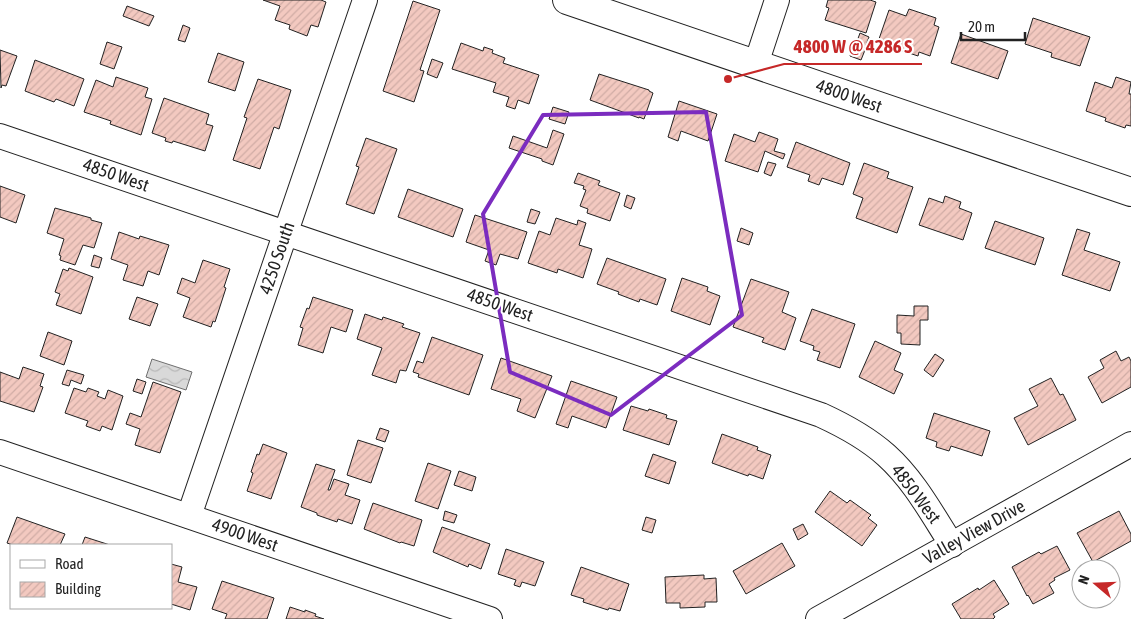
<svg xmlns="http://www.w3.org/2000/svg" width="1131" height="619" font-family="'Asap Condensed',sans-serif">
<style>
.water{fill:url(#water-waves);stroke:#6f6f6f}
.building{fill:url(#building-hatch);stroke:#222}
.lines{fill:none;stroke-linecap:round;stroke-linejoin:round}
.minor-casing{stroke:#222;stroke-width:26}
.major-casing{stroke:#222;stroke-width:30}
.minor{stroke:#fff;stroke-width:24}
.major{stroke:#fff;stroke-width:28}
.marked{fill:none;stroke:#7b2cbf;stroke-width:4;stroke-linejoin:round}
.labels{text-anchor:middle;stroke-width:4;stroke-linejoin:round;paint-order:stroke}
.street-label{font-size:18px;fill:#222;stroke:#fff}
.leader{fill:none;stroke:#c62828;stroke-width:2}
.callout-dot{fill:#c62828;stroke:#fff;stroke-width:2}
.callout-label{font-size:19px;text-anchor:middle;font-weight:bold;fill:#c62828;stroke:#fff;stroke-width:4;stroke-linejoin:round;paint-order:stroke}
</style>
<defs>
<pattern id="water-waves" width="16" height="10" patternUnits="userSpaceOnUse" patternTransform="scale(1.25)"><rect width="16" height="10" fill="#d9d9d9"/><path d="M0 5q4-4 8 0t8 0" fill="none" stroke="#bababa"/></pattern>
<pattern id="building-hatch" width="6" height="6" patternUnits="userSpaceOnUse" patternTransform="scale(1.25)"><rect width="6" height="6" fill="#f3c9c0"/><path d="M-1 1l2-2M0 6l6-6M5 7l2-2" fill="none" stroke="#d0aca5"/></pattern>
</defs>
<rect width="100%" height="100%" fill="#fff"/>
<!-- water -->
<polygon class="water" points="152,359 192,372 186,390 146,377"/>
<!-- building -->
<g class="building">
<polygon points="263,0 321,0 326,2 318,27 311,25 307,36 289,29 290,25 275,20 280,6"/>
<polygon points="828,0 870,0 876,2 866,33 825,20 829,8 826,7"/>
<polygon points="413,1 440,10 420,70 424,71 414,102 383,91"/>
<polygon points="127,6 154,16 149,26 123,16"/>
<polygon points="909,9 936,18 934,25 939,27 930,56 919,52 918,56 897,49 898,45 879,39 889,10 906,16"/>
<polygon points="1033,18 1090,37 1080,66 1051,57 1052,53 1025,44"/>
<polygon points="183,25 190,28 185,42 178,40"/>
<polygon points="860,33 869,37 865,48 856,44"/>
<polygon points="961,34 1008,51 998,79 951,63"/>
<polygon points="107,42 122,47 114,69 100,64"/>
<polygon points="461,43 483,51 484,47 493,50 492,53 505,58 503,63 539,75 529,104 518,100 515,109 506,106 509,97 493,92 496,83 452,69"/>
<polygon points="853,46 865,50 861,60 850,56"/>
<polygon points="0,50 17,56 6,86 2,85 1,88"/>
<polygon points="218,53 244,62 235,91 208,82"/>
<polygon points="432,59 443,63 437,78 427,74"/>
<polygon points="35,60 84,79 74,106 56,99 54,102 25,91"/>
<polygon points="599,74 649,90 649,91 653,93 644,119 639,117 639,118 590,100"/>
<polygon points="116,77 148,88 145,97 152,99 141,135 110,124 111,121 84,112 96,80 113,87"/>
<polygon points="1116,77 1131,82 1129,94 1131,94 1131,126 1126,125 1125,128 1105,121 1106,118 1086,111 1095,82 1112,88"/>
<polygon points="258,79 291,90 279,129 274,127 260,169 233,160 247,118 244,117"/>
<polygon points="164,98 209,114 206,124 213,126 205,151 173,141 172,143 165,141 166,138 152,133"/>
<polygon points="679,101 717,114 708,141 681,131 678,141 668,137"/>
<polygon points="553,107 569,112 565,124 549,119"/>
<polygon points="553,130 564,134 553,165 542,161 542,159 509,148 513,136 547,148"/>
<polygon points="759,132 778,139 774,151 785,154 783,159 765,151 758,172 725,161 734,134 755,142"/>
<polygon points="366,138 397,149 374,214 346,204 359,167 356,166"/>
<polygon points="796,142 850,163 843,185 822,178 819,185 808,181 810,175 787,167"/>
<polygon points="768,162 776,164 771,176 764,173"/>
<polygon points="864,163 889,172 887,178 913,187 897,233 856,218 863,198 853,194"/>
<polygon points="578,173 600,181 598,185 620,193 610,221 587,213 588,209 580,206 586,190 583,189 584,186 574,183"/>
<polygon points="0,186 25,195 16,223 0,217"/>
<polygon points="408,189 463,209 453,237 398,217"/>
<polygon points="627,195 635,198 631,209 624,206"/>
<polygon points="945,196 961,202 959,208 972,213 963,240 919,225 929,198 943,203"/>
<polygon points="55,208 91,218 91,220 102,223 94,248 83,245 75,265 60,260 61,256 59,255 64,239 47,233"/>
<polygon points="531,209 540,212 535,224 527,222"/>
<polygon points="475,215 527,232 518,259 500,254 496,265 485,261 489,250 466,242"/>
<polygon points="556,218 577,225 578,220 586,223 579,245 592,249 583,278 558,269 557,273 528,263 539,231 550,235"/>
<polygon points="995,221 1044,238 1035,265 985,248"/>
<polygon points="741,228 753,233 749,245 737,241"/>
<polygon points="1077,229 1090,233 1084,250 1120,262 1110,291 1062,275"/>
<polygon points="119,232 139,239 140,236 169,245 159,275 148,271 143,286 123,280 128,265 111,259"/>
<polygon points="94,255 102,258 99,268 91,266"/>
<polygon points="607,258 666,279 657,305 640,299 639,302 618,294 619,292 597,284"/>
<polygon points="203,260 230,269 224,287 226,288 215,322 213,321 211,327 183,317 190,298 177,293 182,278 195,283"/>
<polygon points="69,268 93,277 81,314 56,305 60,294 55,292 63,269 68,271"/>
<polygon points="682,278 708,287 707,291 720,296 710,325 671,311"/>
<polygon points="751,279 789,292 782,312 796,318 785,350 762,342 764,338 733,327"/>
<polygon points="137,297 158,304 150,326 129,319"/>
<polygon points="313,297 353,310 346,332 331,327 323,353 298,345 303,328 300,327 307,308 309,309"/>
<polygon points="914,306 928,306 928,320 920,320 920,345 901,344 901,333 897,333 897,315 914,316"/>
<polygon points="812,309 855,324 840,368 817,360 820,352 813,350 814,346 800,341"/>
<polygon points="365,314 382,320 383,317 404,324 402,327 420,333 406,371 400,370 396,383 372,375 382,348 357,339"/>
<polygon points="48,332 72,341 64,365 40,356"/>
<polygon points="432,337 483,355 469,395 418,377 419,374 413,372 417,361 423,363"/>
<polygon points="875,341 901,353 894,370 903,374 894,394 859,377"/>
<polygon points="1116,351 1121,361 1129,357 1131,361 1131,387 1102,403 1088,377 1104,368 1100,360"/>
<polygon points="935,354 944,360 933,377 924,370"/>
<polygon points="501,358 552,376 535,418 517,411 521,399 491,389"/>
<polygon points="23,367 44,374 40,386 43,387 34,412 0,401 0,372 19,379"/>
<polygon points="67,370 84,375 81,384 71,380 69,386 62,384"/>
<polygon points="1051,378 1060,395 1063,394 1076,420 1028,445 1014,418 1038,406 1029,389"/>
<polygon points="137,379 146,382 142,394 133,391"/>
<polygon points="571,381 617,397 606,428 572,416 568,428 556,424"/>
<polygon points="153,382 181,392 160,453 135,445 140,429 126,424 130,413 141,417"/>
<polygon points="74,388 86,392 88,388 99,392 97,396 105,399 108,390 123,396 112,430 102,426 100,431 86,426 88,421 65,413"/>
<polygon points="631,406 648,411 649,409 667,415 666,418 677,421 669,445 623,430"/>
<polygon points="934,413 990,431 982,456 951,446 949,451 936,447 937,442 926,438"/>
<polygon points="380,428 389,431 385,442 376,439"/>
<polygon points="722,434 758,447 757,450 771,455 763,479 749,474 748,476 712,463"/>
<polygon points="358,440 383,448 371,483 347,475"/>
<polygon points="263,444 287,453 271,499 247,491 253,473 251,472 257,454 259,455"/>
<polygon points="653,454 676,462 669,484 645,476"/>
<polygon points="428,463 451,471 438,509 415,501"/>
<polygon points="316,464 335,470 328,490 330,490 334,479 349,484 345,495 360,500 352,524 338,519 337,522 317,515 317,513 301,507"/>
<polygon points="459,471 476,477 472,491 454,485"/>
<polygon points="830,491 847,503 850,500 871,515 868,518 877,525 862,546 815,512"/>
<polygon points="373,503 422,520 414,546 401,542 400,543 364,529"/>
<polygon points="445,511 457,515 454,523 443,520"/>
<polygon points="1119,511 1131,534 1131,541 1093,562 1077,533"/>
<polygon points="17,517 65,534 60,545 13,545 7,543"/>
<polygon points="646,517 656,520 652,533 642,530"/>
<polygon points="803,524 808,534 798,540 793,529"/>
<polygon points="442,527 490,544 481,569 469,564 468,567 433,552"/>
<polygon points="85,537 110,545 82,545"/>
<polygon points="782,543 795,566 746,594 733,571"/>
<polygon points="1057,546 1070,570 1054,578 1055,580 1049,584 1054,593 1033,604 1028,595 1027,596 1012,567 1039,552 1041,554"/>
<polygon points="506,549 544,562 535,586 522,582 520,587 514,585 516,580 498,574"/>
<polygon points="171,564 182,567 178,582 197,587 190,610 171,604"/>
<polygon points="581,567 629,584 620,611 609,608 608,610 583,602 584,599 571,595"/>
<polygon points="704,575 704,579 716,578 717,602 705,602 705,607 680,608 680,603 666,603 665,577"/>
<polygon points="994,580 1009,604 993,614 995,617 993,619 961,619 952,604 978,588 979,590"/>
<polygon points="222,581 274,598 267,619 225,619 227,614 212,609"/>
<polygon points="290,607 305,612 305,610 316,614 315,616 324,619 286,619"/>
</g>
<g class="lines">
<defs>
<g id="minor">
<polyline points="756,64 777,0"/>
<path d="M0,136L821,415C845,426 867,438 886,455C914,480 932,514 952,545"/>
<polyline points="0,452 490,619"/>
<polyline points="189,516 365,0"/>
<polyline points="818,619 1131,444"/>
</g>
<polyline id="major" points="567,0 1131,192"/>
</defs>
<!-- minor casing -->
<use href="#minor" class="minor-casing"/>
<!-- major casing -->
<use href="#major" class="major-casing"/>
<!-- minor -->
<use href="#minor" class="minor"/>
<!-- major -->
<use href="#major" class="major"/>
</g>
<!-- marked area -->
<path class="marked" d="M706,112L742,315L611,415L510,372L483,214L543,115Z"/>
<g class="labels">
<!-- street labels -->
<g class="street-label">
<text transform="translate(849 96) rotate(19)" y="6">4800 West</text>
<text transform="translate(116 175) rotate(19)" y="6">4850 West</text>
<text transform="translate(277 258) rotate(-71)" y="6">4250 South</text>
<text transform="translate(500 305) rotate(19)" y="6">4850 West</text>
<text transform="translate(916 494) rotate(53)" y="6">4850 West</text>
<text transform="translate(974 532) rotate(-29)" y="6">Valley View Drive</text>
<text transform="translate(245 535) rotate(19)" y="6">4900 West</text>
</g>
</g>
<!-- callouts -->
<path class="leader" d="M728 79L784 64H922"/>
<circle class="callout-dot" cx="728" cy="79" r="5"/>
<g class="callout-label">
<text x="853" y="53">4800 W @ 4286 S</text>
</g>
<!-- legend -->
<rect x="10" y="544" width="162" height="65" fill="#ffffff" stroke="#a7a7a7"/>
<rect x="20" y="560" width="25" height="8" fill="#ffffff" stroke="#a7a7a7"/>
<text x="55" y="569" font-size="15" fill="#222222">Road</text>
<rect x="20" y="582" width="25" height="15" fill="url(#building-hatch)" stroke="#a7a7a7"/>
<text x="55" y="594" font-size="15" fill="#222222">Building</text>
<!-- north arrow -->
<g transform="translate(1096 584) rotate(289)"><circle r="24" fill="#ffffff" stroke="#a7a7a7"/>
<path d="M0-4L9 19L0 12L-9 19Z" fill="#c62828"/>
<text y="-8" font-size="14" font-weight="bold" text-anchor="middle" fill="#222222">N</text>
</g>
<!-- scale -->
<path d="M961 32v8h64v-8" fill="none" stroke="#222222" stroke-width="2.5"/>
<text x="968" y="32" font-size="15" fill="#222222" stroke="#ffffff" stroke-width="4" paint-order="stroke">20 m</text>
</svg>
